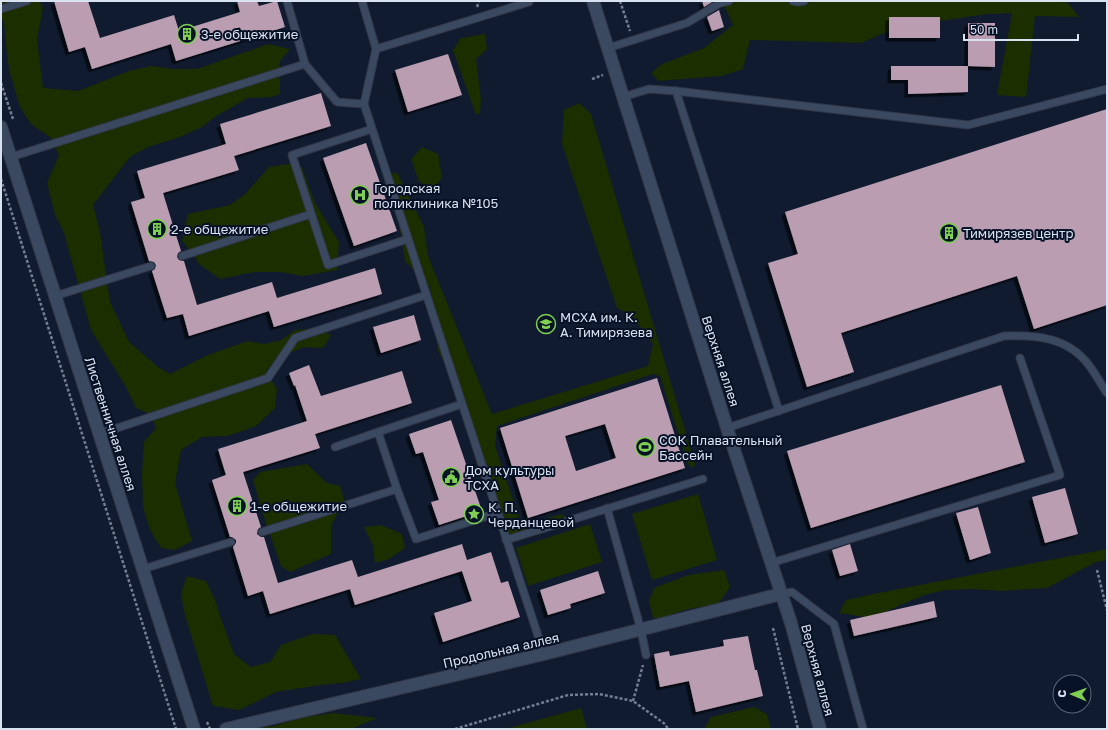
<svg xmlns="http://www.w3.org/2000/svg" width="1108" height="730" font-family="'Golos Text',sans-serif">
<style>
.green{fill:#1b2e00}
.building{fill:#ba9db1;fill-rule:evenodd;filter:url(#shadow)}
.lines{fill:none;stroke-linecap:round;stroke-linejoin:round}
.lane-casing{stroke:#313647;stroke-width:9}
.street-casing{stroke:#313647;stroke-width:14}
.path{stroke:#747e90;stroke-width:2.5;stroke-dasharray:3 2;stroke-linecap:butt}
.lane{stroke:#3a4860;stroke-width:7}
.street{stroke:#3a4860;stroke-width:12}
.labels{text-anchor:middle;stroke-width:4;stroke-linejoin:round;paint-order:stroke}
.poi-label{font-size:13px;fill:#d9e2f1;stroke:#071226;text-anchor:start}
.street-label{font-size:13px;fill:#d9e2f1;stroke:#071226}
</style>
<defs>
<filter id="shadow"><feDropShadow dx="-3.5" dy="3.5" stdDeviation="0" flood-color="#0009"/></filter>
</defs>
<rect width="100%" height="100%" fill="#101b30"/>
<!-- green -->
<g class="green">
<polygon points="1,1 39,1 43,8 37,39 43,88 78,91 129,71 152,66 172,69 197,69 268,44 290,49 280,61 280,94 272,97 247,98 229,109 216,116 202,127 180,137 148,147 130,157 93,205 100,232 110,302 129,342 158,367 170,374 208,355 248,341 264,344 281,340 295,330 318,328 331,335 323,348 304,347 278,358 266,371 277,389 275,408 256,426 228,436 202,437 181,450 175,483 192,541 175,550 161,548 150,530 143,507 142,474 144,442 156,428 150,414 136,408 126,387 91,330 64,233 55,215 47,183 59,155 51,138 31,124 20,107 10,73 7,55 4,23 1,18"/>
<polygon points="718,1 1064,1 1069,4 1079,17 1035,16 1026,97 997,95 1012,13 988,14 939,21 889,31 861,43 750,40 743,69 722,76 658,81 651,73 662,64 704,48 733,25 726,9"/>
<polygon points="485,34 487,49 476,59 481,100 480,113 476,115 453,50 461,38"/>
<polygon points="579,103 591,114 695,464 693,468 688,464 660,376 653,374 497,426 495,446 520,520 534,521 563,514 569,525 512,543 478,472 466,404 438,351 430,287 405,261 391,175 393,172 398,174 424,227 428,256 492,414 648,366 653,344 632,316 617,308 562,144 564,110"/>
<polygon points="422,147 438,154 442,178 433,188 419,182 411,159"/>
<polygon points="294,163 302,167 315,203 339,242 337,270 303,276 280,272 255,272 220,279 199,264 193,254 182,241 188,214 230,205 245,194 269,167"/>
<polygon points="307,464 327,483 340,486 344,500 331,526 331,554 290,572 281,566 265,520 253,480 260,472"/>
<polygon points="698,494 717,560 652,580 632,514"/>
<polygon points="590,524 602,562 528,586 516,548"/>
<polygon points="381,525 402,534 405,548 389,559 375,563 373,546 364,527"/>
<polygon points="1107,549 1107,560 1096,562 1047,588 1001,591 973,589 945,590 924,595 871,618 839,613 846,600 873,594"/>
<polygon points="724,570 730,587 718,604 688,609 660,618 653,618 649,601 654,588 688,575"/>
<polygon points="187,576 206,581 215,600 221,619 234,654 251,667 270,662 281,645 312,634 335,635 361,679 342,683 320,685 276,692 239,710 213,706 184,612 181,593"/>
<polygon points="754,707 767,714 771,729 704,729 711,717"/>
<polygon points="581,708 587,729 505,729"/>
<polygon points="333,713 377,718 351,729 252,729 274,726 305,717"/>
</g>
<!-- building -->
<g class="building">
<polygon points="54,1 88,1 100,38 174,15 179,31 240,12 237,1 257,1 259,6 277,1 285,27 176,61 171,44 92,69 85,47 69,52"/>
<polygon points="702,1 714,1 704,7"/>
<polygon points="719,10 724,27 712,31 707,17"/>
<rect x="889" y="17" width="51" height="21"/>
<polygon points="968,23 995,23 995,67 968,66"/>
<polygon points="448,54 462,95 408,112 395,70"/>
<polygon points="891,66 968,66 968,92 908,94 908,80 891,80"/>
<polygon points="321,93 331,126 234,156 239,170 163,193 181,251 178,253 177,257 179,260 184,261 197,305 272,282 277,298 375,268 382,294 274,327 269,311 189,336 183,314 167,318 152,271 155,269 156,265 154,262 149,261 131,202 145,198 137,171 226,144 220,124"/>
<polygon points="1107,109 1107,305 1034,329 1017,276 841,333 854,372 807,387 768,263 798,254 785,212"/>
<polygon points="366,143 397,231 354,246 323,158"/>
<polygon points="414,315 421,340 381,353 373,327"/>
<polygon points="309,365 321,396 402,371 412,403 315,434 320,448 243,472 261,527 258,529 257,534 261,537 264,537 278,583 352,560 358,577 462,544 467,560 491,552 501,583 508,581 520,617 443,642 434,613 472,601 462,571 355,605 350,589 270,614 263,591 248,596 233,547 236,543 236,540 232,537 230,537 212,480 226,475 218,449 307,421 295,385 294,386 289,373"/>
<path d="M657,378L685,468L528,518L500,428ZM605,424L616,458L576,471L565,436Z"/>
<polygon points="1001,385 1025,462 811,528 787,451"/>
<polygon points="451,420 482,511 439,525 431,502 439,500 423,452 416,454 409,434"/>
<polygon points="1065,488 1078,534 1045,543 1032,497"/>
<polygon points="978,507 991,553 970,560 956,513"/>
<polygon points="850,544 858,571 840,576 832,550"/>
<polygon points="598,571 605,593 570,604 571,608 548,615 540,590"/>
<polygon points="934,601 937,617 854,636 850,620"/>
<polygon points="748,636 755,670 757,670 763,696 696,712 689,681 660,687 654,654 669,651 670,656 724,646 723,640"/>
</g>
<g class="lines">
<defs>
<g id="lane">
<polyline points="287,1 305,64 337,102 364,104 544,654"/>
<polyline points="362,1 376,49 529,2 529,1"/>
<polyline points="793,1 798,2 804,1"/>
<polyline points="1,9 27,1"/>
<polyline points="608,48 687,23 720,3 729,1"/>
<polyline points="676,91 968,125 1107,89"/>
<polyline points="623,97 649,89 676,91 779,411"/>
<polyline points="364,104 376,49"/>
<polyline points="372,129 292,155 328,265 408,239"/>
<polyline points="11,157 305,64"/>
<polyline points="182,256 311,214"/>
<polyline points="55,296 151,266"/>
<polyline points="462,404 378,432 397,489 416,539 497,513"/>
<path d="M727,428L1004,336C1036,335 1067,337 1088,364C1095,373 1101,384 1107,393"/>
<polyline points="99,434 268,378 295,338 426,295"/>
<polyline points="335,447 378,432"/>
<polyline points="607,508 641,630 646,655"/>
<polyline points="262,532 397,489"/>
<polyline points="506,540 703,479"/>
<polyline points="771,563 1060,475 1020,358"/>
<polyline points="143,569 231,542"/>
<polyline points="781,594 792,592 834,624 863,729"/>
</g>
<g id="street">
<polyline points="593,1 727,428 791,623 820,729"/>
<polyline points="1,127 194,729"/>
<polyline points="226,729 544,654 781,594"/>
</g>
</defs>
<!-- lane casing -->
<use href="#lane" class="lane-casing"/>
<!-- street casing -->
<use href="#street" class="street-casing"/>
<!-- path -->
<g class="path">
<polyline points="620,1 630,31"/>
<polyline points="477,7 479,1"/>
<polyline points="592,79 603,75"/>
<polyline points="1,83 13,119"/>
<polyline points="1,179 176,729"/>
<polyline points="1097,570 1107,610"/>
<polyline points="773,628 798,729"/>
<polyline points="633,701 643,665"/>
<polyline points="207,722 210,729"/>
<polyline points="455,729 568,695 599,694 633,701 665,724 668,729"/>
</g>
<!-- lane -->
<use href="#lane" class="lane"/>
<!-- street -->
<use href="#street" class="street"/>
</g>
<!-- icons -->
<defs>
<symbol id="building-ring" viewBox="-11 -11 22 22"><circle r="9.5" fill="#071226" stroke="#7fd052" stroke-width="1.5"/><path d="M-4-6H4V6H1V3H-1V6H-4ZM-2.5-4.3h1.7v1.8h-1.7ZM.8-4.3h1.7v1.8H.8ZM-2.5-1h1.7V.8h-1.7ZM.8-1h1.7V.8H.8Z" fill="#7fd052"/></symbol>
<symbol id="hospital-ring" viewBox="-11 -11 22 22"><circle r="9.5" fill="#071226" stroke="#7fd052" stroke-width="1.5"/><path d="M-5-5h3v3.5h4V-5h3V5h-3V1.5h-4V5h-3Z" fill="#7fd052"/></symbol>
<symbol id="university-ring" viewBox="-11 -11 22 22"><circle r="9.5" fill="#071226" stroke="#7fd052" stroke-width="1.5"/><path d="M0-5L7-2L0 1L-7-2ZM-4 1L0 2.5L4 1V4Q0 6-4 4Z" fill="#7fd052"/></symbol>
<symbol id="stadium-ring" viewBox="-11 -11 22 22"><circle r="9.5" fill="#071226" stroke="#7fd052" stroke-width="1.5"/><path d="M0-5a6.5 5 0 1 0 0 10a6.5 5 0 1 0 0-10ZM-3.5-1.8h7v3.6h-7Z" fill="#7fd052"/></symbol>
<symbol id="civic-ring" viewBox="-11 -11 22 22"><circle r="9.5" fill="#071226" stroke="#7fd052" stroke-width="1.5"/><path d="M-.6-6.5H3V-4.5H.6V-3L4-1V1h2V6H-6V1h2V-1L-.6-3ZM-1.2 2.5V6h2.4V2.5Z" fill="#7fd052"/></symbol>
<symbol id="sight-ring" viewBox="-11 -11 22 22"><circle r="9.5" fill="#071226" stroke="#7fd052" stroke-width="1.5"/><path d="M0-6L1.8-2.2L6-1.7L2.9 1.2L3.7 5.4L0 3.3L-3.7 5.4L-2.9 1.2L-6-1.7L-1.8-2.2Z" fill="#7fd052"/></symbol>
</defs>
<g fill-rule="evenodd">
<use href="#building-ring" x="176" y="23" width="22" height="22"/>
<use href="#hospital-ring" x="349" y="184" width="22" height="22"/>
<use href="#building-ring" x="146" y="218" width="22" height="22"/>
<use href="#building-ring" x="938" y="222" width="22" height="22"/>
<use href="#university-ring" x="535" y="313" width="22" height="22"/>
<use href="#stadium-ring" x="634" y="436" width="22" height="22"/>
<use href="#civic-ring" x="440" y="466" width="22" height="22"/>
<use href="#building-ring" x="226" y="495" width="22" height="22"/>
<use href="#sight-ring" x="463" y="503" width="22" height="22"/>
</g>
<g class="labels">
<!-- poi labels -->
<g class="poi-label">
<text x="201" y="39">3-е общежитие</text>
<text x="374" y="193">Городская<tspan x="374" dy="15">поликлиника №105</tspan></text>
<text x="171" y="234">2-е общежитие</text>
<text x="963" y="238">Тимирязев центр</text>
<text x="560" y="322">МСХА им. К.<tspan x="560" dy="15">А. Тимирязева</tspan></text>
<text x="659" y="445">СОК Плавательный<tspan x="659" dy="15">Бассейн</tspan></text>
<text x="465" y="475">Дом культуры<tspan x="465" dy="15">ТСХА</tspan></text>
<text x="251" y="511">1-е общежитие</text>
<text x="488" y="512">К. П.<tspan x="488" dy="15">Черданцевой</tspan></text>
</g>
<!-- street labels -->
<g class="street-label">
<text transform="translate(721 361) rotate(72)" y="5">Верхняя аллея</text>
<text transform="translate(111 424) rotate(72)" y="5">Лиственничная аллея</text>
<text transform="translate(501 650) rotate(-13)" y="5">Продольная аллея</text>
<text transform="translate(818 670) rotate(75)" y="5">Верхняя аллея</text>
</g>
</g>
<!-- border -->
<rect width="1108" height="730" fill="none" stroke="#d9e2f1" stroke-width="4"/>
<!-- north arrow -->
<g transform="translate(1072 694) rotate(272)"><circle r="19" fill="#071226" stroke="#5b6577"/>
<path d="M0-3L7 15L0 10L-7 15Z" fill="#7fd052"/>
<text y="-6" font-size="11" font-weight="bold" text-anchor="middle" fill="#d9e2f1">С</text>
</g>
<!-- scale -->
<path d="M964 34v6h114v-6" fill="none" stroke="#d9e2f1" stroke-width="2"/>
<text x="970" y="34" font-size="12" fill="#d9e2f1" stroke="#071226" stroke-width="3" paint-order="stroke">50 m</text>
</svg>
